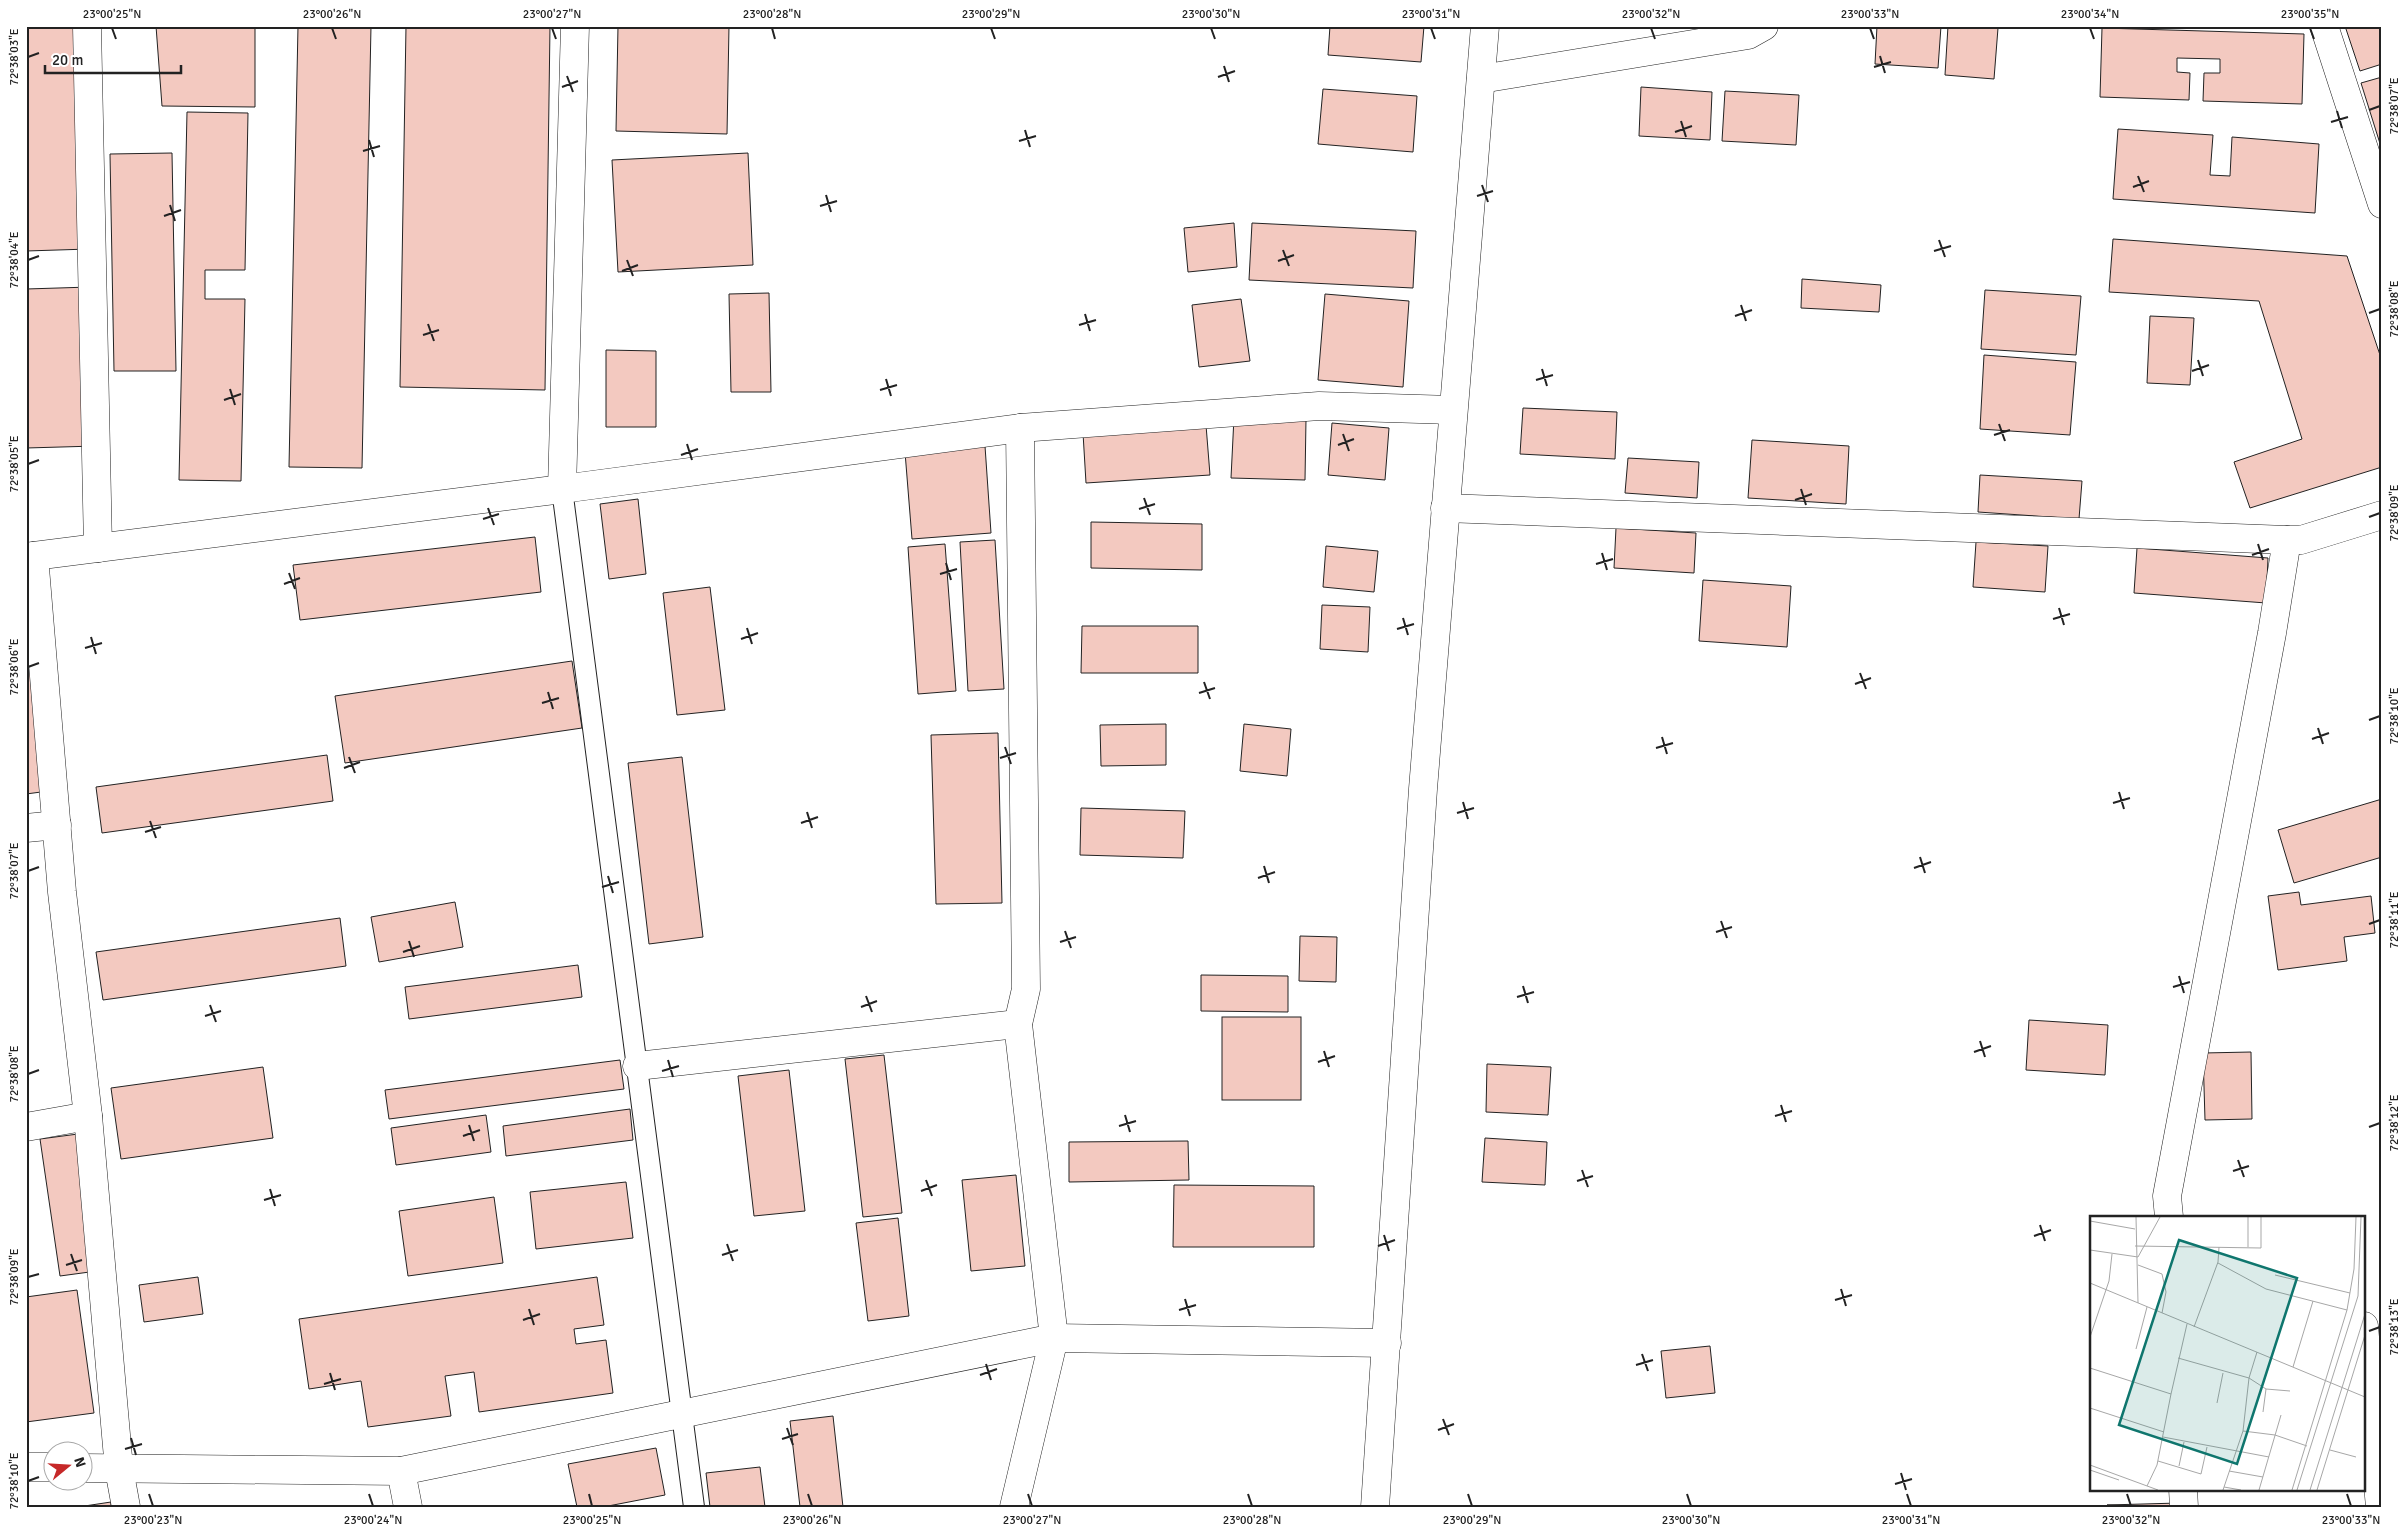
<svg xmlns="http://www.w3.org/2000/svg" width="2408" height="1533" font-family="Signika,sans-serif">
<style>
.building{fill:#f3c9c0;stroke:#222}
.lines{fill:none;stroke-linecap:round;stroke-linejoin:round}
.lane-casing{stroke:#222;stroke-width:22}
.street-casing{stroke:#222;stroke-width:29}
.secondary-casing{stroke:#222;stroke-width:29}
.lane{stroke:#fff;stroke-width:20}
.street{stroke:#fff;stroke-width:28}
.secondary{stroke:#fff;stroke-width:28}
.ticks{fill:none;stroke:#222;stroke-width:2}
.inset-road{fill:none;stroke:#a7a7a7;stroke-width:1}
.view{fill:#0f766e;fill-opacity:0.15;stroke:#0f766e;stroke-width:2.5}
.inset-edge{fill:none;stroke:#222;stroke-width:2.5}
.neatline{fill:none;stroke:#222;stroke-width:2}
.ticks-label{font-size:12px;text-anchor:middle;fill:#222}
</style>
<rect width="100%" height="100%" fill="#fff"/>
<!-- building -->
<g class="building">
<polygon points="26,26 81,26 89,249 26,251"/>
<polygon points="156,26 255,26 255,107 162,106"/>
<polygon points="298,26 371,26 362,468 289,467"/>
<polygon points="406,26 550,26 545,390 400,387"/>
<polygon points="618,26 729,26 727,134 616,131"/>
<polygon points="1330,26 1424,26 1421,62 1328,55"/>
<polygon points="1877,26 1941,26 1938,68 1875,64"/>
<polygon points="1948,26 1998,28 1994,79 1945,75"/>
<polygon points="2345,26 2382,26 2382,64 2360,71"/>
<polygon points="2102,28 2304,34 2302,104 2203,101 2204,73 2220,73 2220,59 2177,58 2177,72 2190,73 2189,100 2100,97"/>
<polygon points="2382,77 2382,150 2361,83"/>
<polygon points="1641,87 1712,92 1710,140 1639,136"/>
<polygon points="1323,89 1417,96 1413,152 1318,144"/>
<polygon points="1725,91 1799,95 1796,145 1722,141"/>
<polygon points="187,112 248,113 245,270 205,270 205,299 245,299 241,481 179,480"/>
<polygon points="2118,129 2213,135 2210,175 2230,176 2232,137 2319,144 2315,213 2113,199"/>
<polygon points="172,153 176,371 114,371 110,154"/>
<polygon points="748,153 753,265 618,272 612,160"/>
<polygon points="1234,223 1237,267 1188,272 1184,228"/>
<polygon points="1252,223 1416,231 1413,288 1249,280"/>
<polygon points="2113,239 2347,256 2382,361 2382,467 2250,508 2234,462 2302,439 2259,301 2109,292"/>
<polygon points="1802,279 1881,285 1879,312 1801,308"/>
<polygon points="90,287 96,446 26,448 26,289"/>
<polygon points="1985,290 2081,296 2076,355 1981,349"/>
<polygon points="769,293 771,392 731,392 729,294"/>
<polygon points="1325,294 1409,301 1403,387 1318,380"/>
<polygon points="1241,299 1250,361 1199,367 1192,305"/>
<polygon points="2150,316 2194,318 2190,385 2147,383"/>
<polygon points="606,350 656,351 656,427 606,427"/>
<polygon points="1984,355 2076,362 2070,435 1980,429"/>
<polygon points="1523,408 1617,412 1615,459 1520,454"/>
<polygon points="1234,417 1306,419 1305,480 1231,478"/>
<polygon points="1332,423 1389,428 1385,480 1328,475"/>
<polygon points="1206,425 1210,475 1086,483 1083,433"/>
<polygon points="1752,440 1849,446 1846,504 1748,498"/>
<polygon points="985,446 991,533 912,539 905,452"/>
<polygon points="1628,458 1699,462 1697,498 1625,493"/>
<polygon points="1980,475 2082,481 2079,519 1978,512"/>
<polygon points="638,499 646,574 609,579 600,504"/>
<polygon points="1091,522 1202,524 1202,570 1091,568"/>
<polygon points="1616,528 1696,533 1694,573 1614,568"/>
<polygon points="535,537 541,592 300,620 293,565"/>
<polygon points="995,540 1004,689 968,691 960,542"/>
<polygon points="1976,542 2048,546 2045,592 1973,587"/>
<polygon points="945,544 956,691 918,694 908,547"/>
<polygon points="1326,546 1378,551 1374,592 1323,587"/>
<polygon points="2137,548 2268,558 2266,603 2134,593"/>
<polygon points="1703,580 1791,586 1787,647 1699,641"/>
<polygon points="710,587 725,710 677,715 663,593"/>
<polygon points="1322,605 1370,607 1368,652 1320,649"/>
<polygon points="1082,626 1198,626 1198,673 1081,673"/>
<polygon points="26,627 41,792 26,794"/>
<polygon points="572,661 582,728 345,763 335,696"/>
<polygon points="1166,724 1166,765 1101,766 1100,725"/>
<polygon points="1244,724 1291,729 1287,776 1240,771"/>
<polygon points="998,733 1002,903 936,904 931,735"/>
<polygon points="327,755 333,801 102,833 96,787"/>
<polygon points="682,757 703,937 649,944 628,763"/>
<polygon points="2382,799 2382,857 2294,883 2278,830"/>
<polygon points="1081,808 1185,811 1183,858 1080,855"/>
<polygon points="2299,892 2301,905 2371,896 2375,933 2344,937 2347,961 2278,970 2268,896"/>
<polygon points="455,902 463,947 379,962 371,917"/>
<polygon points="340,918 346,966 103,1000 96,952"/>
<polygon points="1300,936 1337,937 1336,982 1299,981"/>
<polygon points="578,965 582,997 409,1019 405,987"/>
<polygon points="1201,975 1288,976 1288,1012 1201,1011"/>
<rect x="1222" y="1017" width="79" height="83"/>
<polygon points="2029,1020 2108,1025 2105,1075 2026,1070"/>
<polygon points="2251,1052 2252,1119 2205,1120 2203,1053"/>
<polygon points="884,1055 902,1213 863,1217 845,1059"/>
<polygon points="620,1060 624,1089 389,1119 385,1090"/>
<polygon points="1487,1064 1551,1067 1548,1115 1486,1112"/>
<polygon points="263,1067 273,1138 121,1159 111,1088"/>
<polygon points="789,1070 805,1211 754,1216 738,1076"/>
<polygon points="630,1109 633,1140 506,1156 503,1126"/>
<polygon points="486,1115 491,1152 396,1165 391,1128"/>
<polygon points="78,1134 97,1271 60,1276 40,1139"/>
<polygon points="1485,1138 1547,1142 1545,1185 1482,1182"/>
<polygon points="1188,1141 1189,1180 1069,1182 1069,1142"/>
<polygon points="1016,1175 1025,1266 971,1271 962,1180"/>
<polygon points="626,1182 633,1238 536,1249 530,1192"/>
<polygon points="1174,1185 1314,1186 1314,1247 1173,1247"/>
<polygon points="494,1197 503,1263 408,1276 399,1211"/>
<polygon points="898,1218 909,1316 868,1321 856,1223"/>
<polygon points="198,1277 203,1314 144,1322 139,1285"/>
<polygon points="597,1277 604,1325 574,1329 576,1344 606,1340 613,1393 479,1412 474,1372 445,1376 451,1416 368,1427 361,1381 309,1389 299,1319"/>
<polygon points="77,1290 94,1413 26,1422 26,1297"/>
<polygon points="1710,1346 1715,1393 1666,1398 1661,1351"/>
<polygon points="833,1416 843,1507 800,1507 790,1421"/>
<polygon points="656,1448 665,1495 603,1507 577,1507 568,1464"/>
<polygon points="760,1467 765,1507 710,1507 706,1473"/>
<polygon points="111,1502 111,1507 78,1507"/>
<polygon points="2179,1503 2179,1507 2107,1505"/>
</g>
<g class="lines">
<defs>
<polyline id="lane" points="562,489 694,1507"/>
<g id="street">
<polyline points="87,26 98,548"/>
<polyline points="2324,26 2382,204"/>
<polyline points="1481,79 1748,35 1764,26"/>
<polyline points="562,489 1020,428 1319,406 1453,410"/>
<polyline points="1445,508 2287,540 2301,540 2382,515"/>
<polyline points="34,556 62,892 88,1116 119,1469 126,1507"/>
<polyline points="26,557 562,489 575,26"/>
<polyline points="26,828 57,825"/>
<polyline points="637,1066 1018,1024"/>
<polyline points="26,1127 88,1116"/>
<polyline points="2169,1217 2167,1196 2272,633 2287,540"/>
<polyline points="2364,1326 2380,1507"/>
<polyline points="26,1467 52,1467"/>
<polyline points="82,1468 401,1471 1054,1338 1018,1024 1026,989 1020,428"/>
<polyline points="401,1471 408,1507"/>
<polyline points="2183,1489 2184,1507"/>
<polyline points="1014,1507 1054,1338 1387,1343"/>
</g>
<polyline id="secondary" points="1375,1507 1423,789 1485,26"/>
</defs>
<!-- lane casing -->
<use href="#lane" class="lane-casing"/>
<!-- street casing -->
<use href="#street" class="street-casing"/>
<!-- secondary casing -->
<use href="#secondary" class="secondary-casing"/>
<!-- lane -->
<use href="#lane" class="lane"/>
<!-- street -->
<use href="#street" class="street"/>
<!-- secondary -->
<use href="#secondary" class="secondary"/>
</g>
<!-- ticks -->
<path class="ticks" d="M112,28L116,39M332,28L336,39M552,28L556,39M772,28L775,39M991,28L995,39M1211,28L1215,39M1431,28L1435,39M1651,28L1655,39M1870,28L1874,39M2090,28L2094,39M2310,28L2314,39M1880,56L1885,73M28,57L39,53M1224,66L1229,82M1874,67L1891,62M567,76L573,92M1218,77L1235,71M562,87L578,81M2369,110L2380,106M2337,111L2342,128M1681,121L1686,137M2331,122L2348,117M1025,130L1030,147M1675,132L1692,126M369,140L374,157M1019,141L1036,136M363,151L380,146M2138,176L2144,192M1482,185L1488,202M2133,187L2149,181M826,195L831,212M1477,196L1493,191M170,205L175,221M820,206L837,201M164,216L181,210M1939,240L1945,257M1283,250L1289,266M1934,251L1951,246M28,260L39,256M627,260L633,276M1278,261L1294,255M622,271L638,265M1741,305L1746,321M2369,313L2380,309M1085,314L1090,331M1735,316L1752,310M428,324L434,341M1079,325L1096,320M423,335L439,330M2198,360L2203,376M1542,369L1547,386M2192,371L2209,365M886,379L891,396M1536,380L1553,375M230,389L235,405M880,390L897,385M224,400L241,394M1999,424L2005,441M1343,434L1349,451M1994,435L2010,430M687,444L692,460M1338,445L1354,439M681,455L698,449M28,464L39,460M1801,489L1806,505M1144,498L1150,515M1795,500L1812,494M488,508L494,525M1139,509L1155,504M2369,517L2380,513M483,519L499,514M2258,544L2263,560M1602,553L1607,570M2252,555L2269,549M946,563L951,580M1596,564L1613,559M289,573L295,589M940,574L957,569M284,584L300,578M2059,608L2064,625M1403,618L1408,635M2053,619L2070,614M747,628L752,644M1397,629L1414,624M91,637L96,654M741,639L758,633M85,648L102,643M28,667L39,663M1860,673L1866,689M1204,682L1210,699M1855,684L1871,678M548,692L553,709M1199,693L1215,688M542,703L559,698M2369,720L2380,716M2318,728L2323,744M1662,737L1667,754M2312,739L2329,733M1005,747L1011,764M1656,748L1673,743M349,757L355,773M1000,758L1016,753M344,768L360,762M2119,792L2124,809M1463,802L1468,819M2113,803L2130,798M807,812L812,828M1457,813L1474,808M150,821L156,838M801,823L818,817M145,832L161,827M1920,857L1925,873M1264,866L1269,883M1914,868L1931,862M28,871L39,867M608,876L613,893M1258,878L1275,872M602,887L619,882M1721,921L1727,938M2369,924L2380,920M1065,931L1071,948M1716,932L1732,927M409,941L414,957M1060,942L1076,937M403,952L420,946M2179,976L2184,993M1523,986L1528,1003M2173,987L2190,982M866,996L872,1012M1517,997L1534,992M210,1005L216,1022M861,1007L877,1001M205,1016L221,1011M1980,1041L1985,1057M1324,1051L1329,1067M1974,1052L1991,1046M668,1060L673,1077M1318,1062L1335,1056M662,1071L679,1066M28,1074L39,1070M1781,1105L1786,1122M1125,1115L1130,1132M1775,1116L1792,1111M469,1125L474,1141M1119,1126L1136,1121M2369,1127L2380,1123M463,1136L480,1130M2238,1160L2244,1177M1582,1170L1588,1187M2233,1171L2249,1166M926,1180L932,1196M1577,1181L1593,1176M270,1189L275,1206M921,1191L937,1185M264,1200L281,1195M2040,1225L2045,1241M1384,1235L1389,1251M2034,1236L2051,1230M727,1244L733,1261M1378,1246L1395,1240M71,1254L77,1271M722,1255L738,1250M66,1265L82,1260M28,1277L39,1274M1841,1289L1846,1306M1185,1299L1190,1316M1835,1300L1852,1295M529,1309L534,1325M1179,1310L1196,1305M523,1320L540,1314M2369,1331L2380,1327M1642,1354L1648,1371M986,1364L991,1380M1636,1365L1653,1360M330,1373L335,1390M980,1375L997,1369M324,1384L341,1379M1443,1419L1449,1435M787,1428L793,1445M1438,1430L1454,1424M131,1438L136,1455M782,1439L798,1434M125,1449L142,1444M1901,1473L1906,1490M28,1481L39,1477M1895,1484L1912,1479M149,1494L153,1506M369,1494L373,1506M589,1494L592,1506M808,1494L812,1506M1028,1494L1032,1506M1248,1494L1252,1506M1468,1494L1472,1506M1687,1494L1691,1506M1907,1494L1911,1506M2127,1494L2131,1506M2347,1494L2351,1506"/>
<!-- overview -->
<g transform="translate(2090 1216)">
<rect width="275" height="275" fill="#fff"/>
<path class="inset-road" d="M46,1L48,87M158,1V31M0,5L45,13M45,30L171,32V1M0,34L48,41L70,1M128,47L176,73L257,94M48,49L72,58L76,76L72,97M185,59L260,77M0,67L275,181M104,111L128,46L129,31M0,121L19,65L22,38M46,133L57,91M167,136L159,162L176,173M88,142L159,162L153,215L133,274M203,151L223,85M0,152L81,178L67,249L57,270M81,178L97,108M127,187L133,157M0,192L74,216M173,196L176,173L200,175M153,215L185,219L217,230M73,221L179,241M240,234L266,241M68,245L111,258L117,231M0,249L68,274M89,250L94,226M0,254L29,264M139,255L173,261M134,271L151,274M169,274L191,199M202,274L257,94L264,53L266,1M207,274L268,80L271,1M220,274L275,98M227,274L275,119"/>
<path class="view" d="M89,24L207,62L147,248L29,209Z"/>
<rect width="275" height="275" class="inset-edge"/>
</g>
<!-- border -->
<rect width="2408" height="1533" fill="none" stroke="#ffffff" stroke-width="55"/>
<!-- north arrow -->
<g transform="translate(68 1466) rotate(72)"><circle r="24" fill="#ffffff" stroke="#a7a7a7"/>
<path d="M0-4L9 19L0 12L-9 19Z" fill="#c62828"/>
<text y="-8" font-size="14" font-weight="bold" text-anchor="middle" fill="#222222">N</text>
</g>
<!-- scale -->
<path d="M45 65v8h136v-8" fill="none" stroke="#222222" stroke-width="2.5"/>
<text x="52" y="65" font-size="15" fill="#222222" stroke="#ffffff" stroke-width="4" paint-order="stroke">20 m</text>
<rect x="28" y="28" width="2352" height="1478" class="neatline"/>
<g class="ticks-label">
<text x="112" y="18">23°00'25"N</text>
<text x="332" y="18">23°00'26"N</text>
<text x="552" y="18">23°00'27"N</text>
<text x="772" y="18">23°00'28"N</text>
<text x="991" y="18">23°00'29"N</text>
<text x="1211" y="18">23°00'30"N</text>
<text x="1431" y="18">23°00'31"N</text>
<text x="1651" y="18">23°00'32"N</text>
<text x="1870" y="18">23°00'33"N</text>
<text x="2090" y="18">23°00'34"N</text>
<text x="2310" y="18">23°00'35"N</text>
<text transform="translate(14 57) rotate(-90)" y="4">72°38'03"E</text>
<text transform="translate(2394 106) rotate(-90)" y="4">72°38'07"E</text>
<text transform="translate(14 260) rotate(-90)" y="4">72°38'04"E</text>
<text transform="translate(2394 309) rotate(-90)" y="4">72°38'08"E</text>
<text transform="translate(14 464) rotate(-90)" y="4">72°38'05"E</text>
<text transform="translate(2394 513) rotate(-90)" y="4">72°38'09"E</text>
<text transform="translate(14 667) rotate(-90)" y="4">72°38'06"E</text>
<text transform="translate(2394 716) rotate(-90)" y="4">72°38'10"E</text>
<text transform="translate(14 871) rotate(-90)" y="4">72°38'07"E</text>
<text transform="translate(2394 920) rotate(-90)" y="4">72°38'11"E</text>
<text transform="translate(14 1074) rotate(-90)" y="4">72°38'08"E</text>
<text transform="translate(2394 1123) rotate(-90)" y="4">72°38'12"E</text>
<text transform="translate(14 1277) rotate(-90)" y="4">72°38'09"E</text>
<text transform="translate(2394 1327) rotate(-90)" y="4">72°38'13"E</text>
<text transform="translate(14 1481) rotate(-90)" y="4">72°38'10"E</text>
<text x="153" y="1524">23°00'23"N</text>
<text x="373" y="1524">23°00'24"N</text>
<text x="592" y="1524">23°00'25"N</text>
<text x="812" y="1524">23°00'26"N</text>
<text x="1032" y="1524">23°00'27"N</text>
<text x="1252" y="1524">23°00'28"N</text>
<text x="1472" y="1524">23°00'29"N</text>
<text x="1691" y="1524">23°00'30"N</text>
<text x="1911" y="1524">23°00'31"N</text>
<text x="2131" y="1524">23°00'32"N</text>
<text x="2351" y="1524">23°00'33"N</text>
</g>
</svg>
